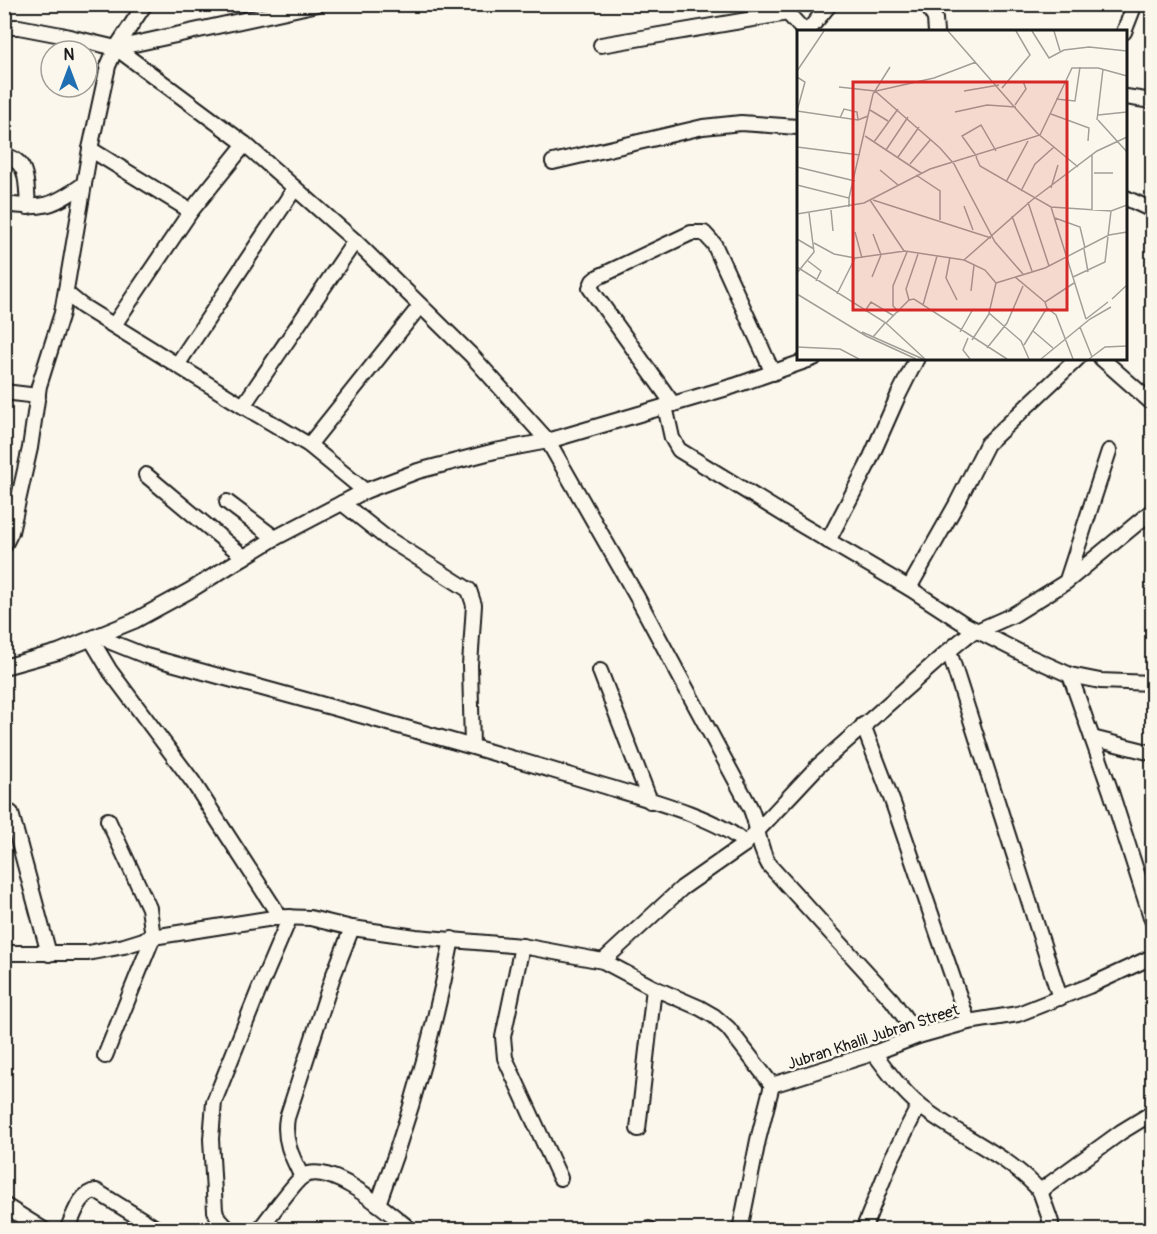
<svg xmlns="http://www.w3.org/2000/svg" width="1157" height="1234" font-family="Pangolin,sans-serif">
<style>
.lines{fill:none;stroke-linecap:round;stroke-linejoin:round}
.minor-casing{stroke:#1c1c1c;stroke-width:18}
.minor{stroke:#fbf7ec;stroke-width:14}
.labels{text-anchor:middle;stroke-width:5;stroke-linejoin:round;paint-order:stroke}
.street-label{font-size:16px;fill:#1c1c1c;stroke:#fbf7ec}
.inset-road{fill:none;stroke:#a29f99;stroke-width:1.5}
.view{fill:#d62828;fill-opacity:0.15;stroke:#d62828;stroke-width:3}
.inset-edge{fill:none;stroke:#1c1c1c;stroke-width:3}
</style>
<rect width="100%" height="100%" fill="#fbf7ec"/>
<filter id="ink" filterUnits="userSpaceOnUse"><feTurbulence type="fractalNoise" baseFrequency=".0167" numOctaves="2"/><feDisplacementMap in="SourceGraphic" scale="12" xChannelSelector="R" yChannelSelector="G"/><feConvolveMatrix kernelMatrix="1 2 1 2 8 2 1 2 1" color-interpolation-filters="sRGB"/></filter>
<g filter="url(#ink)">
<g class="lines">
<defs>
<g id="minor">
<polyline points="927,4 935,19 936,32"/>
<polyline points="782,7 805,32"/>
<path d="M4,27H19L61,35L116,48L245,144L355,241L472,356L548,441L637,597L750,807C759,827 757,845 769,865L892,1000L918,1036"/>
<polyline points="807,32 830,4"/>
<polyline points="1124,32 1135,4"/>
<polyline points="601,45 788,13"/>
<polyline points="116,48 318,4"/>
<polyline points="1126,97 1152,101"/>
<polyline points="90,149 191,211"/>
<path d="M4,156C30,160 26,186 28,207"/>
<polyline points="553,162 703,127 741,123 798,127"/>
<polyline points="1126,198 1152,210"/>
<path d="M4,204C43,209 52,207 84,184"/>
<polyline points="66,293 82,306 243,406 309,445 365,491"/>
<polyline points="114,325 191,211 245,144"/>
<polyline points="1101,358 1152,403"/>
<polyline points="177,365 295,188"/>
<polyline points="4,392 38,396"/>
<polyline points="673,404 590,288 593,281 598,277 691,233 704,233 714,244 773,373"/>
<polyline points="243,406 355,241"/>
<polyline points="665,406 672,438 679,450 803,526 909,588 966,625 1021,653 1070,675 1100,681 1152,683"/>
<polyline points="309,445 420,306"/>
<polyline points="146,475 244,557"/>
<polyline points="227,502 275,538"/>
<polyline points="342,503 385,537 469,590 474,605 470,665 472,746"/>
<polyline points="828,541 867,466 898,396 917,358"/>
<polyline points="4,546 11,532 30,448 39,386 62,313 90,149 108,66 116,48 145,4"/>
<polyline points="1067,580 1109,451"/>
<polyline points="909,588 956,505 987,444 1078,358"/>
<path d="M101,635L111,642L146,656C297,698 449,738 598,784C633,795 722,818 745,844"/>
<polyline points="91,639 110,671 193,782 280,917"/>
<polyline points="949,651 1060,998"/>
<polyline points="4,667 58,652 134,621 189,591 275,538 365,491 418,471 495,451 548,441 734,386 814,358"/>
<polyline points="600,671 650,801"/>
<polyline points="1070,675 1111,792 1152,920"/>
<polyline points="863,725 893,803 968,1022"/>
<polyline points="1092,738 1152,753"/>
<polyline points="11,813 49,954"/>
<polyline points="522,946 503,1037 505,1058 560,1178"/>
<polyline points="4,953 88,953 124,946 153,937 280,917 310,918 352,928 416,937 522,946 603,961 654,988 700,1008 714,1016 728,1028 772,1085"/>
<polyline points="603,961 682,888 745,844 818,766 946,653 968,635 1013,615 1066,582 1152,511"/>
<path d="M874,1053C888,1072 902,1091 920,1106C958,1136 1007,1154 1040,1191"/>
<polyline points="105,1056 153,937 149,908 108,820"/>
<polyline points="772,1085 874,1053 918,1036 968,1022 1018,1014 1089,986 1152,957"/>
<polyline points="638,1129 654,988"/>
<path d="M302,1177C292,1157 283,1140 287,1118L332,979L352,928"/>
<path d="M378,1204C410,1118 435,1029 452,939"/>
<polyline points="4,1205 44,1230"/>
<path d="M67,1230C74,1216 79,1193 96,1191L159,1230"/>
<polyline points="229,1230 218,1218 215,1211 211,1139 214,1102 258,992 290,917"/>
<path d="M259,1230C267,1220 296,1180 303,1176C332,1161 389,1213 411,1230"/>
<polyline points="649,1230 649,1229"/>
<polyline points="740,1230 758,1140 772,1085"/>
<polyline points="863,1230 892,1158 919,1105"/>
<polyline points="1046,1230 1051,1222 1040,1191 1121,1132 1152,1113"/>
</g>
</defs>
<!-- minor casing -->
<use href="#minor" class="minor-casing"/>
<!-- minor -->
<use href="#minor" class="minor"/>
</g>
</g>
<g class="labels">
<!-- street labels -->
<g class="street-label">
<text transform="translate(873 1036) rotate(-18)" y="6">Jubran Khalil Jubran Street</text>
</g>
</g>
<!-- overview -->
<g transform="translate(797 30)">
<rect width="330" height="330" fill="#fbf7ec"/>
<path class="inset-road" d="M151,1L240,103L281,137M235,1L252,28L267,20L292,17L330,21M257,1L263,21M0,41L27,1M0,47L8,52L0,81M42,57L78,61L143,118L157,134L198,212L226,244M205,58L233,25L219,1M79,61L137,48L179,32M167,61L202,55M259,69L278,71L283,37M218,75L229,59L226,51M73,80L91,91M0,81L61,90L71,86M158,82L190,75L219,77M254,84L292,98L291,111M301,85L330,82M43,88L47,79L60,82L61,90M300,90L306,39M301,90L330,122M68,106L124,143M77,112L101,79M0,117L63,125M89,120L111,87M295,125V180M101,127L122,97M179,127L183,136L254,177L314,181L330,175M180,127L165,106L184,95L199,121M113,134L134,109M0,137L58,151M83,140L101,155M297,143H316M119,145L143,161V190M209,152L231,111M0,155L52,168V177M254,158L261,135M224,161L238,134L257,117M52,168L76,64L93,37M73,170L107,221M76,170L194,208M231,172L252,236M167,176L176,200M254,177L289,289M34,180L36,201M0,184L67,173L133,139L243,105L275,38H301L330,46M215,186L235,241M258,188L283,197L288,218M58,202L65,228M0,209L17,219M17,213L37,224L58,228L108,221L167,230L188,240L199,253M287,219L291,242M153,227L149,248L160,270M167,230L235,170L300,121L330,107M11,231L24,241L19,251M0,237L89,293L128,329M0,243L17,222L12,183M75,247L84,225L76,204M218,247L248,272M276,247L308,232L314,181M199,253L248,238L312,205L330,202M199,253L192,283L224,311L232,329M174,261L177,235M0,264L69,306L119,329M40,264L58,228M315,269L330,255M112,270L109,259L121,224M126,275L140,226M250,278L259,285L276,329M68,281L74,272L97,286M102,282L96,276V256L110,222M289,289L311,272M89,293L112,270L117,269L210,329M283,297L295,327M236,301L256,318M65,302L126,329M163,302L176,279M76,307L88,293M171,308L166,320L173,329M175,310L192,284M227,315L250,278L248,272L277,253M0,317L43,319L62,329M190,318L210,293L226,256M244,329L293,289L314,277M292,329L308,317L330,316"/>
<path class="view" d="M56,52H270V280H56Z"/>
<rect width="330" height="330" class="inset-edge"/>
</g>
<!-- margin -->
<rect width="1157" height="1234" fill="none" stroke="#fbf7ec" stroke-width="24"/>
<rect x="12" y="12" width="1133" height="1210" fill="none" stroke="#1c1c1c" stroke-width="2" filter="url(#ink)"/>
<!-- north arrow -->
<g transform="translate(69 69)"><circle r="28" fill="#fbf7ec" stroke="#a29f99" stroke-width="1.5"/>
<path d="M0-4.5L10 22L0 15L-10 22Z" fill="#1f6fb2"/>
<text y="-9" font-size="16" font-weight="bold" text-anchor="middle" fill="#1c1c1c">N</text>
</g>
</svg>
